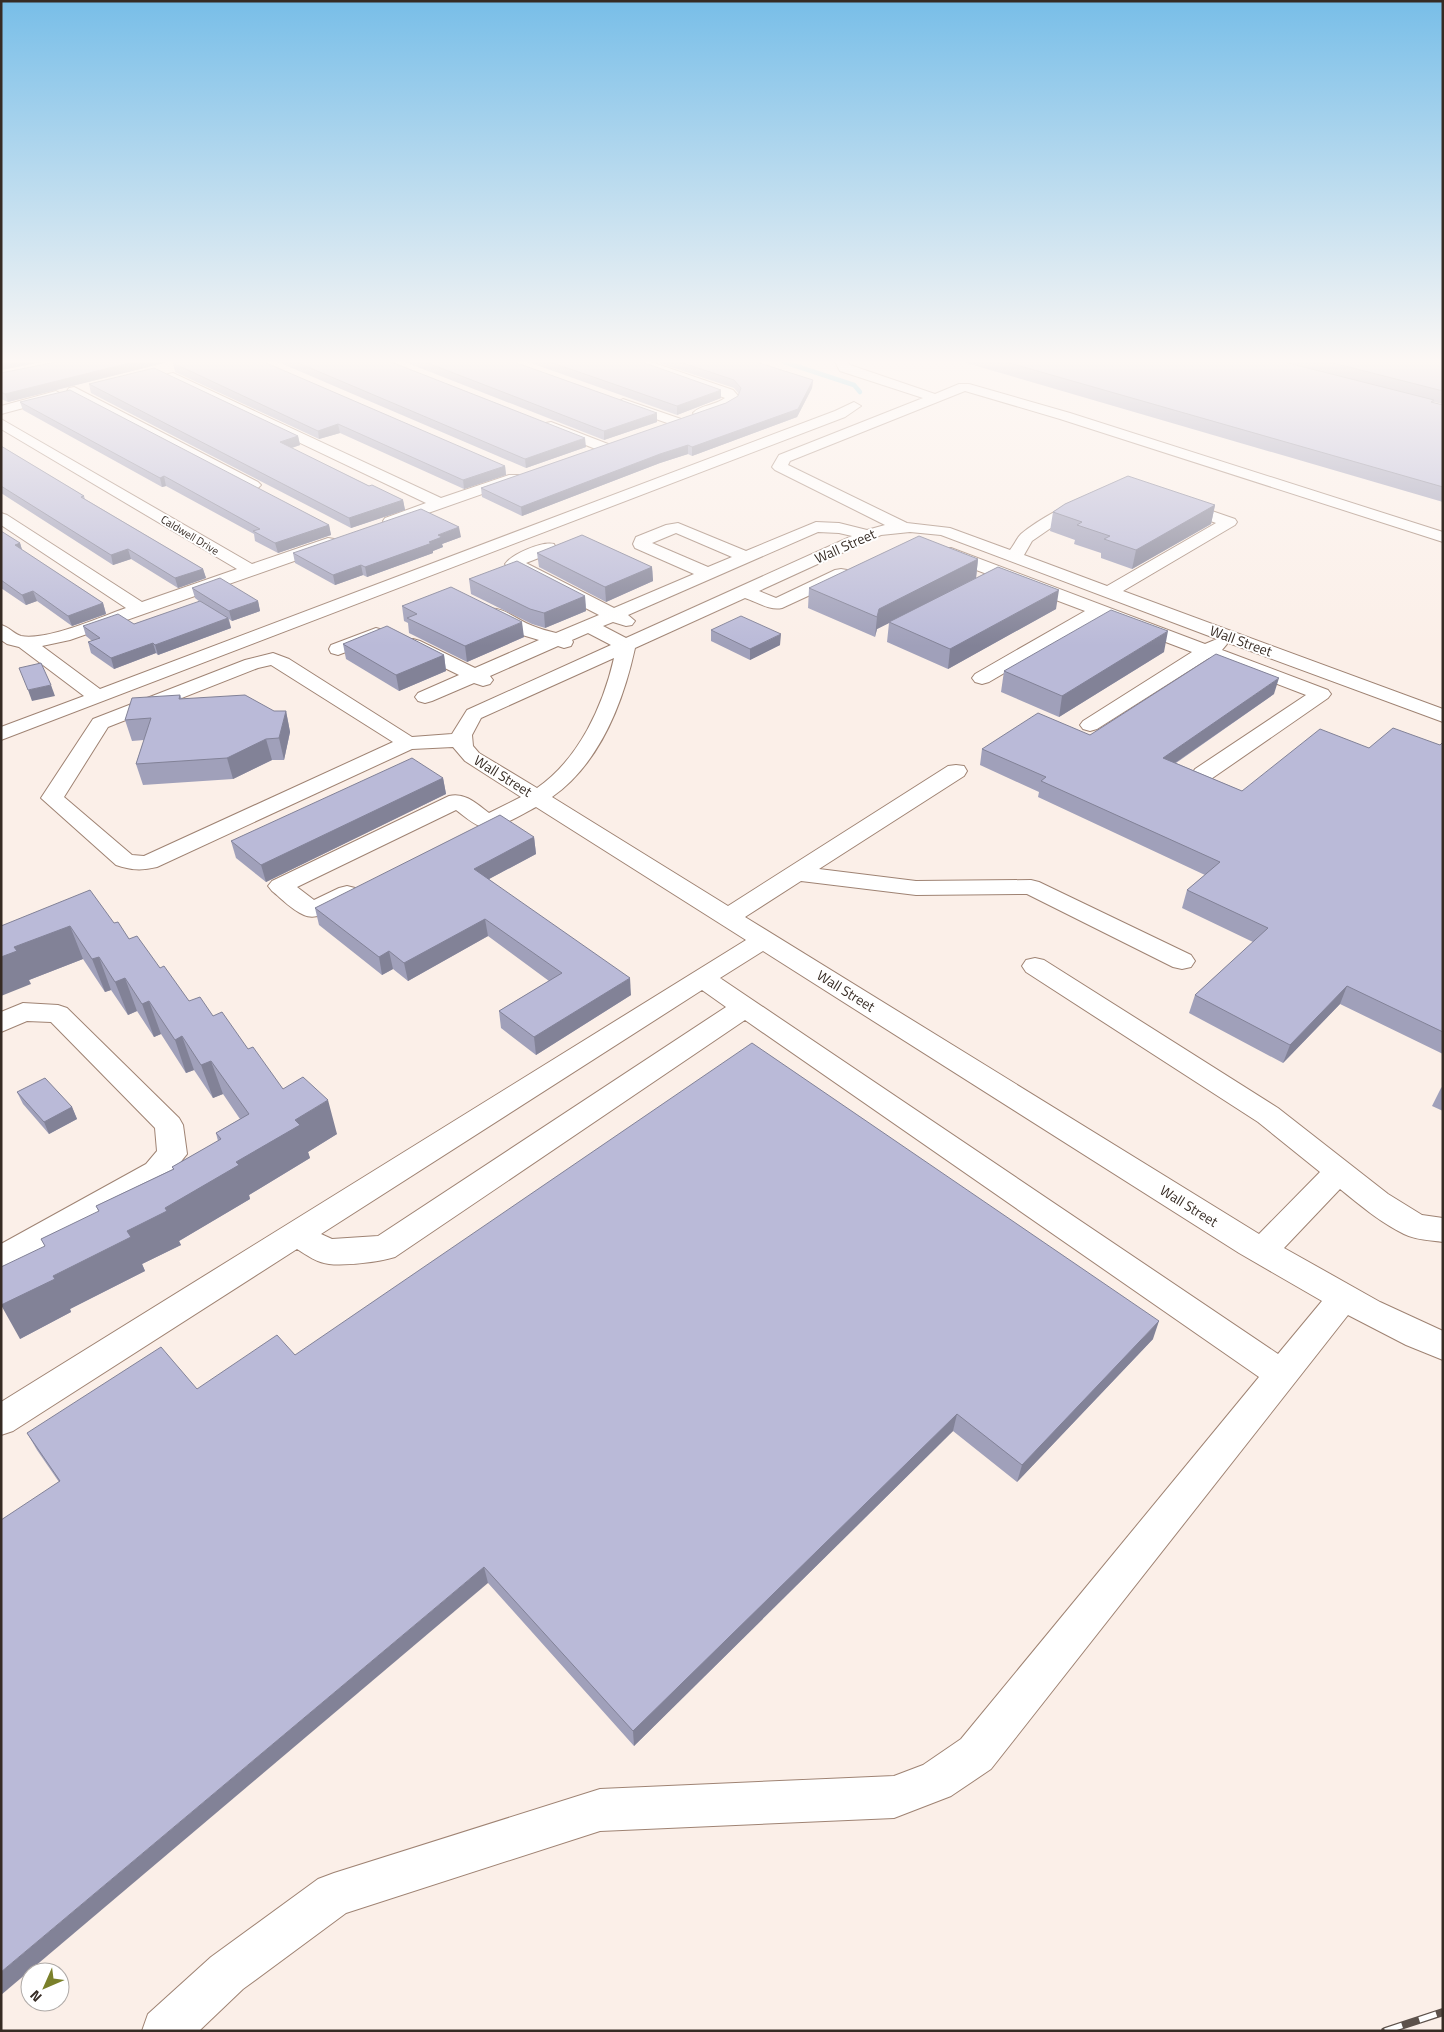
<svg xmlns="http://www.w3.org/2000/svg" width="1444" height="2032" font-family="'Titillium Web',sans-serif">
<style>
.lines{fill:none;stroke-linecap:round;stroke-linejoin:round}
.stream{stroke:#71cde8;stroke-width:4.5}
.minor-casing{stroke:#9f8373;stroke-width:2}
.minor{fill:#fff;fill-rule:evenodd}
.rail-casing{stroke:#5d524b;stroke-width:8}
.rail{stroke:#fff;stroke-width:5.5;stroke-dasharray:18;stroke-linecap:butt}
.wall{fill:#a0a0ba}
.shaded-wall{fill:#828297}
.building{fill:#babad8;stroke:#828297}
.labels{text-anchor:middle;stroke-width:4;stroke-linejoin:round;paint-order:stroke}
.far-street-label{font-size:11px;fill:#362b24;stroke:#fff}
.street-label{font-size:14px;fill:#362b24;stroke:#fff}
</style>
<rect width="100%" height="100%" fill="#fbefe8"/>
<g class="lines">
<!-- stream -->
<polyline class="stream" points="784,362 854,385 860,392"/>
<defs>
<g id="minor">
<path d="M633,362H651L733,390L740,398C732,409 709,419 695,416L693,413C700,405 716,405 725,398L634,365Z"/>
<path d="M835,362H847L850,365L935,394L959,384H969L1070,413L1443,532V542L1060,419L965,391L790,461L788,465L907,523L950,528L1010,550C1014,545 1017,538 1021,534C1034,523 1074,497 1091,501L1093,504L1091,507L1061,521L1032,541L1024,555L1107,586L1216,523L1174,508L1172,505L1174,502H1186L1235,519L1237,522L1235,525L1123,591L1443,709V722L1226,642L1227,644L1222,650L1328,690L1331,694L1328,698L1211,779L1203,780L1195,779L1192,774L1195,769L1306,695L1209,658L1097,729L1090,731L1083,729L1080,725L1083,721L1192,652L1100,617L989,682L982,684L975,682L972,678L975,674L1085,611L939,556L937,552L939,548H951L1205,644L1217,639L941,535L910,532L881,535L759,591L776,598L835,570L841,569L847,570L850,574L847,578L782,608C770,611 757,602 745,598L635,648C623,703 599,764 552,797L728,906L948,766L956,765L964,766L967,771L964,776L819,869L916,881L1031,880L1039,882L1191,955L1195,961L1191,967L1182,969L1173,967L1027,894L916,895L801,881L745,917L1259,1234L1320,1172L1258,1122L1026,972L1022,966L1026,960L1035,958L1044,960L1278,1108L1388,1194L1422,1215L1443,1218V1242C1430,1240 1416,1240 1404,1234C1381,1223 1360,1205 1340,1189L1284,1248L1380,1302L1443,1331V1360L1406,1345L1348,1315L991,1769L951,1796L894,1818L600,1831L346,1913L243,1989L199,2031H142L148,2014L211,1957L318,1879L334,1873L600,1789L894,1776L923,1765L961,1739L1259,1377L745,1020L395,1257C379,1262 345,1266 329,1264C318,1263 306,1255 297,1249L13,1431L1,1435V1402L746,940L536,807C524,813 495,832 482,827C473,824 464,816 456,810L297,887L314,900L339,888L347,886L355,888L359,893L355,898C342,905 319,922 304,915C292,910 282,899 272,891L268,886L272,881L449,796C465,792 477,804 489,813L521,797L465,761L453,747L412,749L157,867C141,871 131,870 116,865L41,798L93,719L245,660L273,653L289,659L412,737L452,734L467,710L611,645L588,633L572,640L573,642L571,646L564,648L558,646L490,676L493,680L490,684L483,686L474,683L432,701L425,703L418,701L415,697L418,693L459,675L406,649L404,645L406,641L413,639L420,641L475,668L539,640L519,634L486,617L483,613L486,609C502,605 518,621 533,626C540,629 548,631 556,633L599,615L508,568L505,564C512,554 542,541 554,544L556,548L554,552L526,563L614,608L694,574L635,548L633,544L636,537L666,525L678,523L746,551L816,522L839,523L867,530L885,525L775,470L772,467L779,455L923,398L840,371ZM818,532L839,533L852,536L626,638L603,626L613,622L626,626L632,625L635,621L628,615ZM676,533L732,557L708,567L652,543ZM614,658C603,706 579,759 537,788L479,753L473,746L472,735L481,718ZM271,665L393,742L144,856L132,855L64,797L108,727L258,668ZM763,951L1239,1253L1322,1301L1278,1354L720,978ZM702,990L726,1007L378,1236L332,1239L321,1234Z"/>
<polygon points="173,373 441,498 509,475 519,475 522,478 519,481 397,524 385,524 383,521 385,518 426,503 168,380 166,377 168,374"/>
<polygon points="74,387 258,482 261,485 258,488 248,488 69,394 67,391 69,388"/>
<polygon points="56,391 63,395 61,398 1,414 1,406"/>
<polygon points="623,399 681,419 683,422 681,425 676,426 618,406 616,403"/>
<path d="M854,402L861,406L845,417L1,740V727L84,696L19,647L7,644L1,640V625C9,627 14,634 21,636C47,641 100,617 126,608L1,525V513L7,515L142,602L237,569L1,429V419L252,564L328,538L334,539L336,543L334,547L70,640L42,646L100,689L835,411Z"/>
<polygon points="551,422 608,444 610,447 608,450 598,450 546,429 544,426 546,423"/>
<polygon points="376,628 383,630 385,634 383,638 338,655 331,653 329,649 331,645"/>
<polygon points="23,1003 58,1005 67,1008 179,1118 183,1125 187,1154 166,1180 12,1268 1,1271 1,1244 146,1164 157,1151 155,1128 51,1022 27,1021 1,1032 1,1012"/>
</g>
</defs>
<!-- minor casing -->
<use href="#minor" class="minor-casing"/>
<!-- minor -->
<use href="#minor" class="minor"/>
<defs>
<polyline id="rail" points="1385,2031 1443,2012"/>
</defs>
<!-- rail casing -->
<use href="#rail" class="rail-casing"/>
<!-- rail -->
<use href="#rail" class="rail"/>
</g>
<!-- wall -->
<g class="wall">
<polygon points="56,362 168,362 8,402 1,399 1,373"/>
<polygon points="278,362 391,362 586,447 526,468"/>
<polygon points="405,362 514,362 657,422 604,440"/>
<polygon points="528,362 642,362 721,398 677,415"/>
<polygon points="656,362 756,362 813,380 812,388 797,417 692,456 688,454 660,463 522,516 482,497 481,488 726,403 738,396 739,394 734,388"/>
<polygon points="963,362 1443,362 1443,404 1434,402 1434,403 1443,405 1443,502"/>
<polygon points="173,363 505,466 506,475 464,489 340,433 319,439 175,372"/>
<polygon points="89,384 298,436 300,445 292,448 369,486 403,500 405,510 351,528 91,393"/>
<polygon points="20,402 329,525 331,535 278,553 255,541 254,534 166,486 162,487 23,410"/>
<polygon points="1,446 84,496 85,499 203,569 206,578 178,588 131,559 113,565 1,493"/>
<polygon points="1215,505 1211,524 1132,569 1101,558 1101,553 1074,544 1075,540 1050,531 1053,512"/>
<polygon points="1,531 20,543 22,550 103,603 106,614 72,626 37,601 26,605 1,588"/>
<polygon points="461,537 442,544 443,547 433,551 433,553 367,577 363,575 335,585 295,563 293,553"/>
<polygon points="537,553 652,567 653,581 606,602 539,567"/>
<polygon points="978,559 976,578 1056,609 948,669 887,642 889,623 877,629 875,637 808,608 809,588"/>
<polygon points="469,579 585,596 586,611 545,628 532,624 471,594"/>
<polygon points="192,588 258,601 260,611 232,621 229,619 231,628 158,655 156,653 114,669 91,653 88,642 92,641 86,636 83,626 134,624 200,602 195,598"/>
<polygon points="402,606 524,637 467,662 409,633 408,623 404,621"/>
<polygon points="711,630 780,645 750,660 711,641"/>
<polygon points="343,644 444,655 446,671 399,691 346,659"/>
<polygon points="1164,652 1059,717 1001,692 1004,671"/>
<polygon points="1274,694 1176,763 1242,791 1369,748 1440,745 1443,742 1443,1054 1340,1004 1283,1063 1189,1013 1195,995 1253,942 1182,908 1187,890 1205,875 1038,797 1039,792 980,765 982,749 1090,735"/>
<polygon points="180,695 182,699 274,711 286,711 290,732 284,760 272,760 233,779 143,785 136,764 144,740 132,741 125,720"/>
<polygon points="443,778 446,794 266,882 236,858 231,841"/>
<polygon points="534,837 536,854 489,879 631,995 536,1055 501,1028 499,1011 549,981 488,936 408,981 393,969 382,975 319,925 315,908"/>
<polygon points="114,923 129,939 160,968 189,1001 213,1016 248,1049 283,1089 337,1134 308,1152 310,1158 249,1195 250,1199 179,1241 181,1245 142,1264 145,1271 70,1309 71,1312 20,1339 45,1246 41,1239 99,1212 96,1206 173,1169 172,1167 218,1141 216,1133 240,1119 223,1094 213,1098 194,1070 186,1073 161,1034 154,1037 137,1011 128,1015 111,990 105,992 83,959 29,980 31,984 1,926"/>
<polygon points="1443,1086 1443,1111 1432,1106 1441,1088"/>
<polygon points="17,1092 72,1107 77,1119 49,1134 23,1104"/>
<polygon points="1153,1339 1017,1482 953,1431 634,1746 488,1583 59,1482 37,1450 27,1433 197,1389 295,1355"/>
</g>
<!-- shaded-wall -->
<g class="shaded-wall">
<polygon points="1,362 43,362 1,370"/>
<polygon points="133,362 168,362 8,402 5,394"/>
<polygon points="813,380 812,388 797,417 692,456 692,447"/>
<polygon points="721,390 721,398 677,415 677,406"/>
<polygon points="657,413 657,422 604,440 604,431"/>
<polygon points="338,424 340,433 319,439 318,431"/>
<polygon points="298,436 300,445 282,451 280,442"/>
<polygon points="585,438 586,447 526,468 525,459"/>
<polygon points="688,445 688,454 660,463 522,516 521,507 660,454"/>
<polygon points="505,466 506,475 464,489 463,480"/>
<polygon points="164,476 166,486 162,487 160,478"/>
<polygon points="403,500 405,510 351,528 349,518"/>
<polygon points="1215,505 1211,524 1132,569 1136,550"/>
<polygon points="329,525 331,535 278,553 275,543"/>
<polygon points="459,527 461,537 442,544 443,547 433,551 433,553 367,577 365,567 438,535"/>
<polygon points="20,543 23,553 15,545"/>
<polygon points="128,549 131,559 113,565 111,555"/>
<polygon points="978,559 976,578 889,622 889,623 877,629 875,637 877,617 879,609"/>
<polygon points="361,565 363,575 335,585 333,575"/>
<polygon points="652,567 653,581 606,602 605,587"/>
<polygon points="203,569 206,578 178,588 175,578"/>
<polygon points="1059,590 1056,609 948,669 950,649"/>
<polygon points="33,591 37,601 26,605 22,595"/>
<polygon points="585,596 586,611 545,628 544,613"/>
<polygon points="258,601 260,611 232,621 229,611"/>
<polygon points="103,603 106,614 72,626 68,616"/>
<polygon points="228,618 231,628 158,655 155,645"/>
<polygon points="522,622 524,637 467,662 465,646"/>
<polygon points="1168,631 1164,652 1059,717 1062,696"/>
<polygon points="781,634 780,645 750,660 750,649"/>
<polygon points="153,643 156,653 114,669 111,658"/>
<polygon points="444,655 446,671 399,691 396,675"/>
<polygon points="1279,678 1274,694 1159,774 1163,758"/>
<polygon points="51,685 55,696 32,701 28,690"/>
<polygon points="286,711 290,732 284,760 279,738"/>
<polygon points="266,739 272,760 233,779 227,758"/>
<polygon points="443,778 446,794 266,882 261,865"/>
<polygon points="534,837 536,854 476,886 474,869"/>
<polygon points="485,919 488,936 408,981 404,963"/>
<polygon points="70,926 83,959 29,980 31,984 1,996 1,957 14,947"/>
<polygon points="389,951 393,969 382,975 379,957"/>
<polygon points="99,957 111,990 105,992 92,959"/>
<polygon points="125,978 137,1011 128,1015 115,982"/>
<polygon points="630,978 631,995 536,1055 534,1037"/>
<polygon points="1347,986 1340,1004 1283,1063 1290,1045"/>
<polygon points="149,1001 161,1034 154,1037 142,1004"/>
<polygon points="182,1036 194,1070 186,1073 175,1040"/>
<polygon points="211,1061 223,1094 213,1098 201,1065"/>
<polygon points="328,1100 337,1134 308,1152 310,1158 249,1195 250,1199 179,1241 181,1245 142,1264 145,1271 70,1309 71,1312 20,1339 1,1305 165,1208 236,1162 295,1120"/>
<polygon points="72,1107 77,1119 49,1134 44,1122"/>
<polygon points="1159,1321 1153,1339 1017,1482 1022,1465"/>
<polygon points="957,1414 953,1431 634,1746 633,1731"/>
<polygon points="484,1567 488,1583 1,1995 1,1972"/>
</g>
<!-- building -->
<g class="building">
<polygon points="56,362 133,362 5,394 1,392 1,373"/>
<polygon points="179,362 264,362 505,466 463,480 338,424 318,431 173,363"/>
<polygon points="296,362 391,362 585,438 525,459"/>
<polygon points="425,362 514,362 657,413 604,431"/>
<polygon points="550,362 642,362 721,390 677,406"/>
<polygon points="680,362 756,362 813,380 798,409 692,447 688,445 660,454 521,507 481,488 726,403 738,396 741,388 734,380"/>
<polygon points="1006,362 1284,362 1434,400 1431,402 1443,405 1443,487"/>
<polygon points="1329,362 1443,362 1443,391"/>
<polygon points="154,368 298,436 280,442 369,486 372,485 403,500 349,518 89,384"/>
<polygon points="70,390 329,525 275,543 253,531 260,529 164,476 160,478 20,402"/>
<polygon points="1,446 84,496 81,497 203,569 175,578 128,549 111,555 1,486"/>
<polygon points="1128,476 1215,505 1136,550 1104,539 1110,536 1077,525 1082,522 1053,512 1065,504"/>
<polygon points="421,509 459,527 438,535 442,537 429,542 432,543 365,567 361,565 333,575 293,553"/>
<polygon points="1,531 20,543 15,545 103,603 68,616 33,591 22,595 1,580"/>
<polygon points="582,535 652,567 605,587 537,553"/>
<polygon points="919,536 978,559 879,609 877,617 809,588"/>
<polygon points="517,561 585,596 544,613 530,609 469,579"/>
<polygon points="998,567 1059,590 950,649 889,622"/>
<polygon points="220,578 258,601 229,611 192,588"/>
<polygon points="451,587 522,622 465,646 407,618 417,614 402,606"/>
<polygon points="200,601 228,618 155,645 153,643 111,658 88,642 100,638 83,626 118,614 134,624"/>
<polygon points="1111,610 1168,631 1062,696 1004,671"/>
<polygon points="741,616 781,634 750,649 711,630"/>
<polygon points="387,626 444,655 396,675 343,644"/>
<polygon points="1216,654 1279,678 1163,758 1242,791 1320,729 1369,748 1393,728 1440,745 1443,742 1443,1032 1347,986 1290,1045 1195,995 1268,928 1187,890 1220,862 1041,781 1046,777 982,749 1038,713 1090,735"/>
<polygon points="41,663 51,685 28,690 19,668"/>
<polygon points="180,695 179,699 245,695 274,711 286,711 279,738 266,739 227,758 136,764 151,718 125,720 132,698"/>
<polygon points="412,758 443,778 261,865 231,841"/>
<polygon points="500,815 534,837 474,869 630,978 534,1037 499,1011 562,973 485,919 404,963 389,951 379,957 315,908"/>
<polygon points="90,890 114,923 118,922 129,939 137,936 160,968 164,966 189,1001 200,997 213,1016 222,1012 248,1049 253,1047 283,1089 303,1077 328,1100 295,1120 300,1125 236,1162 239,1165 165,1208 167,1211 127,1231 131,1237 53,1276 55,1279 1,1305 1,1267 45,1246 41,1239 99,1211 96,1206 174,1169 172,1167 221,1139 216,1133 249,1114 211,1061 201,1065 182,1036 175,1040 149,1001 142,1004 125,978 115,982 99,957 92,959 70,926 14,947 17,951 1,957 1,926"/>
<polygon points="752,1043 1159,1321 1022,1465 957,1414 633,1731 484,1567 1,1972 1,1520 60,1481 27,1433 161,1347 197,1389 277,1335 295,1355"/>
<polygon points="45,1078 72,1107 44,1122 17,1092"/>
</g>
<!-- sky -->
<linearGradient id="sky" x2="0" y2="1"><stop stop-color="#78bee8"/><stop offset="0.56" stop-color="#fdf8f5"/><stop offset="1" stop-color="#fdf8f5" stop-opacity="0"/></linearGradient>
<rect width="1444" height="646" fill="url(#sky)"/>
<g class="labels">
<!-- far-street labels -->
<g class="far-street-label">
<text transform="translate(190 535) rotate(31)" y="4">Caldwell Drive</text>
</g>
<!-- street labels -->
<g class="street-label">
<text transform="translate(845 546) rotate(-24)" y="5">Wall Street</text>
<text transform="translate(1241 641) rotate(20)" y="5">Wall Street</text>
<text transform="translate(503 776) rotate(32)" y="5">Wall Street</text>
<text transform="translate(846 991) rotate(32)" y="5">Wall Street</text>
<text transform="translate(1189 1206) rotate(32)" y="5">Wall Street</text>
</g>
</g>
<!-- border -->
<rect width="1444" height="2032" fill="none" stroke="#362b24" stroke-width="5"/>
<!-- north arrow -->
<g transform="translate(45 1987) rotate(225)"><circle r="24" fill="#ffffff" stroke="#afaaa7"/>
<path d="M0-4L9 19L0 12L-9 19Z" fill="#7a802a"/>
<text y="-8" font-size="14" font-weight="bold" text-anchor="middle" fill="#362b24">N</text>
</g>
</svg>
